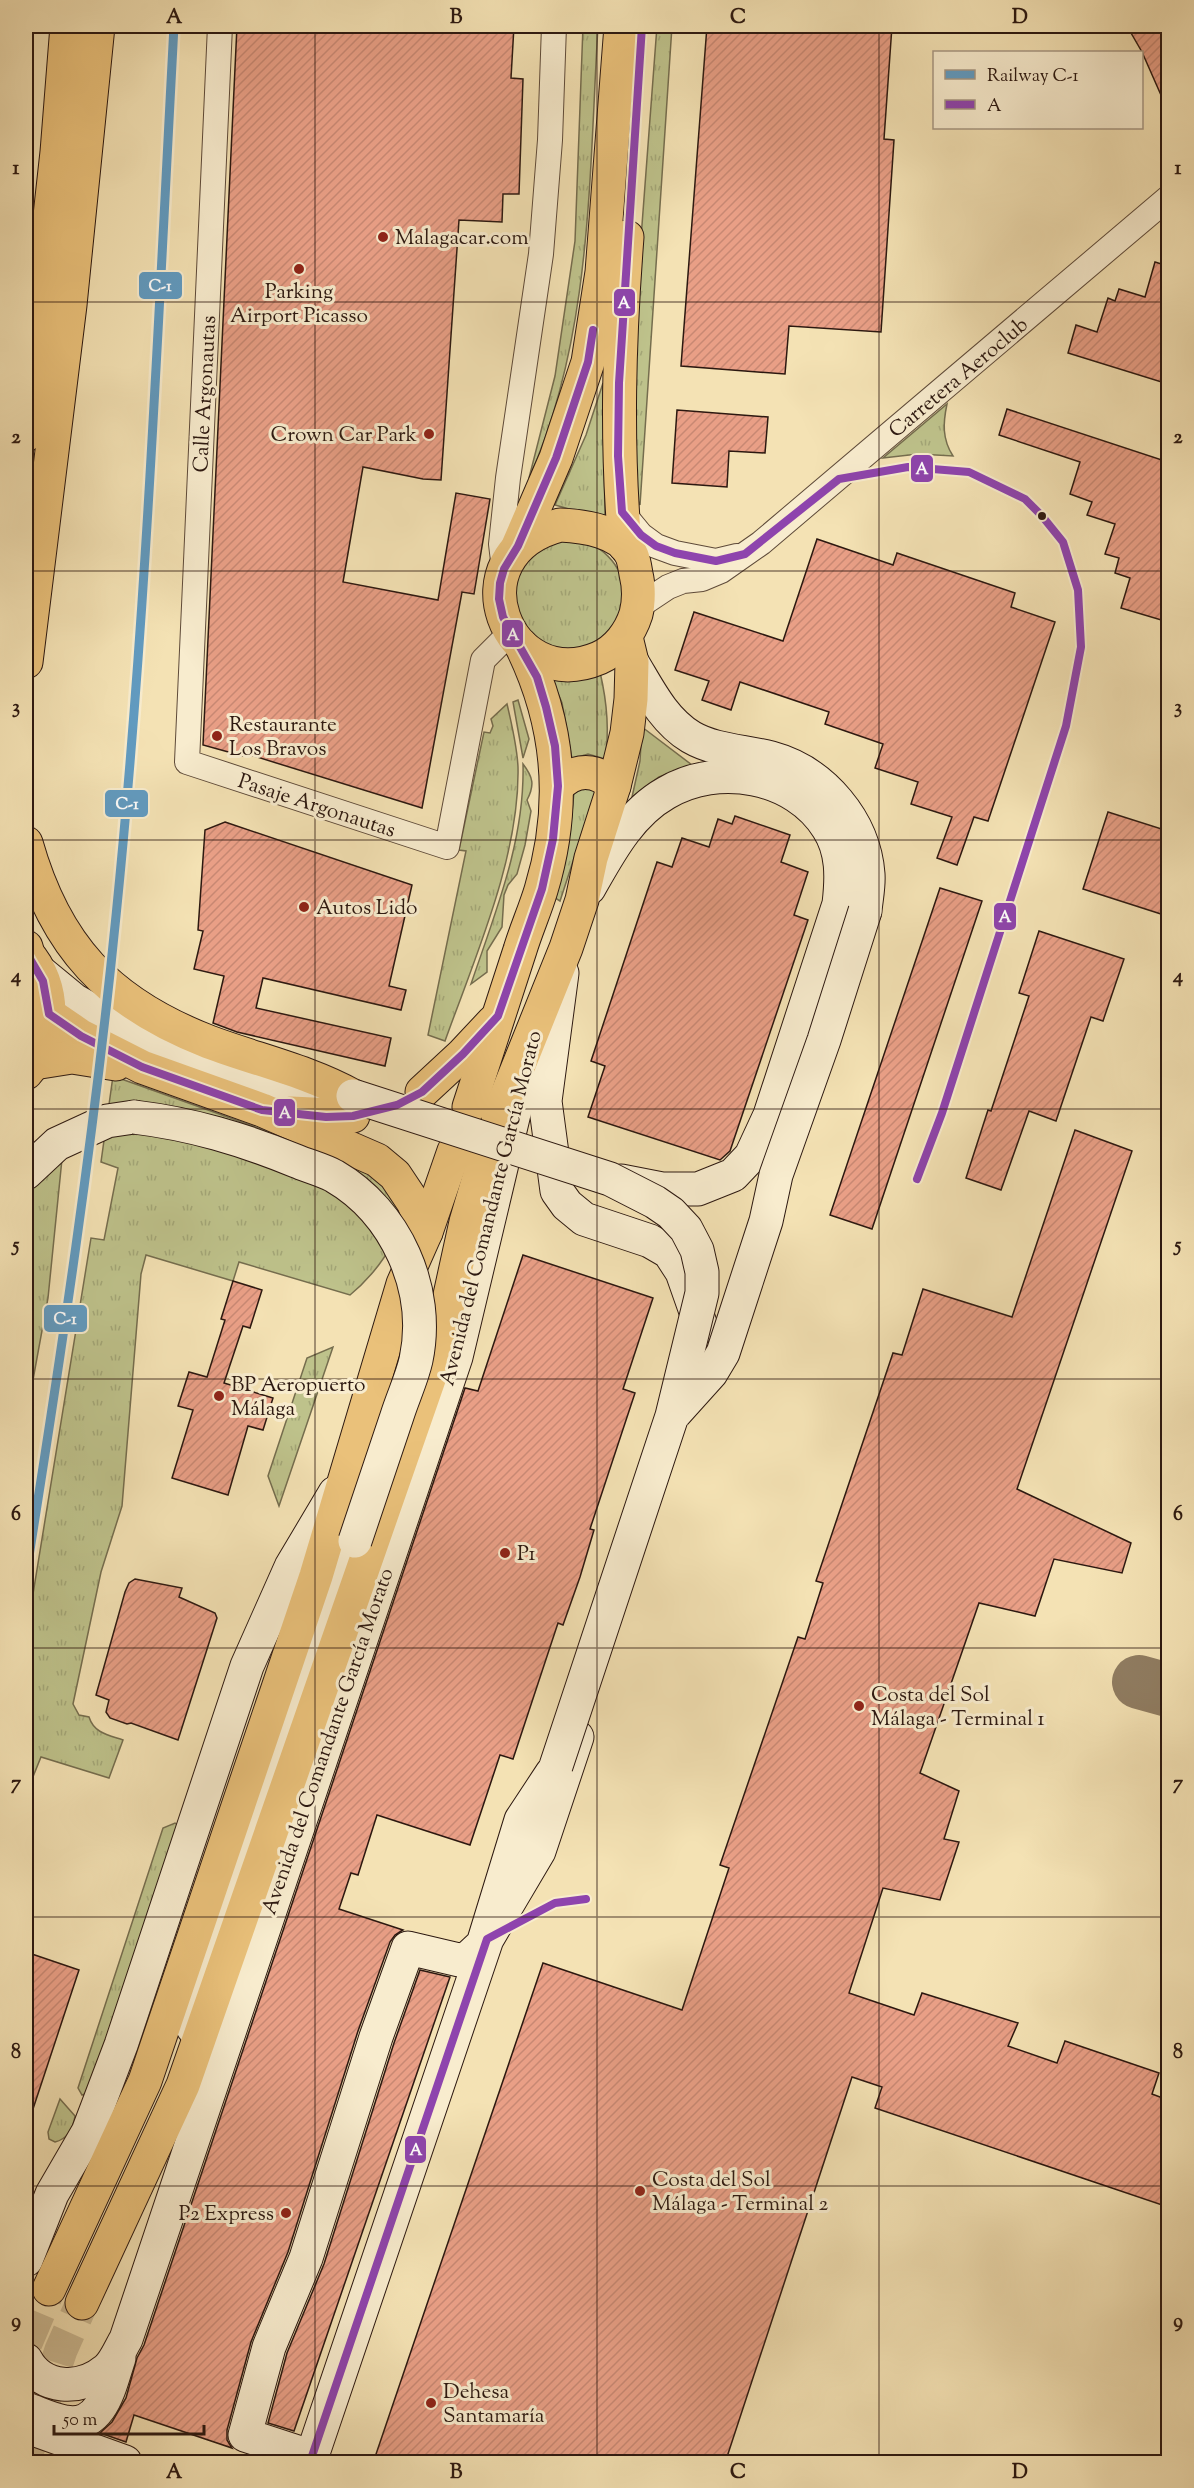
<svg xmlns="http://www.w3.org/2000/svg" width="1194" height="2488" font-family="'Sorts Mill Goudy',serif">
<style>
.grass{fill:url(#grass-tufts);stroke:#756d4e;stroke-width:1.5}
.lines{fill:none;stroke-linecap:round;stroke-linejoin:round}
.taxiway{stroke:#907d62;stroke-width:54}
.building{fill:url(#building-hatch);stroke:#2c1810;stroke-width:1.5}
.primary-tunnel{stroke:#ccba93;stroke-width:33;stroke-dasharray:33 16;stroke-linecap:butt}
.street-casing{stroke:#5e4a39;stroke-width:26}
.secondary-casing{stroke:#2c1810;stroke-width:35}
.primary-casing{stroke:#2c1810;stroke-width:35}
.highway-casing{stroke:#2c1810;stroke-width:35}
.street{stroke:#f8ecce;stroke-width:24}
.secondary{stroke:#f8ecce;stroke-width:33}
.primary{stroke:#eac17a;stroke-width:33}
.highway{stroke:#eac17a;stroke-width:33}
.secondary-bridge-casing{stroke:#2c1810;stroke-width:35;stroke-linecap:butt}
.secondary-bridge{stroke:#f8ecce;stroke-width:33}
.bus-1-casing{stroke:#f8ecce;stroke-width:12}
.bus-1{stroke:#8e44ad;stroke-width:8}
.rail-1-casing{stroke:#f8ecce;stroke-width:14}
.rail-1{stroke:#619bc1;stroke-width:9}
.grid{fill:none;stroke:#2c1810;stroke-width:1.5;stroke-opacity:0.55}
.poi-dot{fill:#8f2418;stroke:#f8ecce;stroke-width:2}
.bus-dot{fill:#2c1810;stroke:#f8ecce;stroke-width:2}
.labels{text-anchor:middle;stroke-width:6;stroke-linejoin:round;paint-order:stroke}
.poi-label{font-size:21px;fill:#2c1810;stroke:#f8ecce;text-anchor:start}
.street-label{font-size:21px;fill:#2c1810;stroke:#f8ecce}
.line-badge{stroke:#f8ecce;stroke-width:2}
.badge-label{font-size:16px;text-anchor:middle;font-weight:bold;fill:#fff}
.neatline{fill:none;stroke:#2c1810;stroke-width:2}
.grid-label{font-size:20px;text-anchor:middle;font-weight:bold;fill:#2c1810}
</style>
<defs>
<pattern id="grass-tufts" width="24" height="20" patternUnits="userSpaceOnUse" patternTransform="scale(1.5)"><rect width="24" height="20" fill="#bec28b"/><path d="M3 7l-1-3M5 7V3M7 7l1-3M15 17l-1-3M17 17v-4M19 17l1-3" fill="none" stroke="#a3a677"/></pattern>
<pattern id="building-hatch" width="6" height="6" patternUnits="userSpaceOnUse" patternTransform="scale(1.5)"><rect width="6" height="6" fill="#e99f86"/><path d="M-1 1l2-2M0 6l6-6M5 7l2-2" fill="none" stroke="#c88873"/></pattern>
</defs>
<rect width="100%" height="100%" fill="#f4e2b4"/>
<filter id="stains"><feTurbulence type="fractalNoise" baseFrequency=".00333" numOctaves="4"/><feColorMatrix values="0 0 0 0 .2 0 0 0 0 .09 0 0 0 0 .02 0 0 0 .5 -.17"/></filter>
<radialGradient id="worn" r=".72"><stop offset=".6" stop-color="#630" stop-opacity="0"/><stop offset="1" stop-color="#630" stop-opacity=".3"/></radialGradient>
<!-- grass -->
<g class="grass">
<path d="M583,26H598C589,176 592,338 529,478L555,376L575,241Z"/>
<polygon points="657,26 672,26 640,505 632,487 634,331"/>
<polygon points="603,383 605,519 555,505 586,435"/>
<path d="M947,404C943,423 942,439 953,456L918,454L883,458Z"/>
<circle cx="569" cy="595" r="55"/>
<path d="M600,672C607,702 610,729 605,759L588,754L572,759L562,703L552,679Z"/>
<polygon points="518,700 529,739 523,758 513,702"/>
<path d="M507,704C512,725 517,746 518,767C520,856 475,957 445,1041L428,1035L466,851L459,850L484,732L490,733L493,726L491,719Z"/>
<polygon points="642,727 692,765 659,777 632,797 640,761"/>
<path d="M523,764C533,777 535,785 527,800L531,811L525,845L517,874L508,885L504,895L502,927L487,951V972L471,984C495,913 525,841 523,764Z"/>
<polygon points="575,782 597,788 560,901 555,898 570,833"/>
<path d="M113,1076L359,1164C368,1171 381,1178 389,1187C420,1221 376,1274 350,1295L239,1262L233,1281L146,1255L141,1274L122,1506L101,1572L73,1704L79,1715L89,1717C94,1733 108,1735 123,1740L109,1778L41,1757L26,1794V1637L91,1238L104,1240L118,1168L101,1162Z"/>
<polygon points="62,1159 48,1298 26,1418 26,1189"/>
<polygon points="333,1347 279,1506 268,1476 307,1358"/>
<polygon points="175,1823 182,1829 88,2093 82,2095 78,2088 163,1828"/>
<path d="M60,2099L75,2116C73,2129 68,2139 55,2142L49,2139L48,2132Z"/>
</g>
<g class="lines">
<!-- taxiway -->
<polyline class="taxiway" points="1139,1682 1168,1690"/>
</g>
<!-- building -->
<g class="building">
<polygon points="237,26 514,26 511,78 523,79 519,194 503,194 502,222 459,220 441,480 423,479 363,467 343,582 438,600 456,493 490,499 474,594 462,592 422,808 244,753 243,756 203,745"/>
<polygon points="707,26 892,26 884,139 894,140 881,332 789,326 785,374 681,366"/>
<polygon points="1127,26 1168,26 1168,111 1142,52"/>
<polygon points="1155,262 1168,266 1168,384 1068,353 1076,325 1097,332 1108,298 1115,301 1119,289 1145,297"/>
<polygon points="1007,409 1168,462 1168,622 1121,608 1130,578 1115,573 1119,558 1105,554 1115,524 1087,515 1092,502 1070,494 1080,462 999,435"/>
<polygon points="677,410 768,417 765,453 729,451 727,487 672,483"/>
<polygon points="817,539 893,565 897,553 1015,593 1011,607 1055,622 988,821 974,817 957,865 937,858 952,817 911,804 918,782 875,768 883,744 825,724 829,712 740,682 731,710 702,700 709,681 675,670 694,612 783,641"/>
<polygon points="1108,812 1168,831 1168,892 1161,914 1083,889"/>
<polygon points="735,816 790,835 781,862 808,872 794,915 808,920 730,1151 720,1160 588,1117 605,1066 591,1061 657,862 672,867 682,838 709,847 718,819 732,824"/>
<polygon points="225,822 412,885 389,986 406,990 401,1010 263,978 256,1008 391,1038 385,1066 237,1032 213,1023 224,976 194,969 203,931 198,930 205,830"/>
<polygon points="940,888 982,901 872,1229 830,1215"/>
<polygon points="1039,931 1124,959 1103,1021 1091,1017 1056,1121 1029,1111 1001,1190 966,1178 988,1110 991,1111 1029,996 1019,993"/>
<polygon points="1075,1130 1132,1151 1017,1489 1131,1543 1122,1573 1054,1559 1035,1616 979,1603 920,1773 959,1791 944,1839 959,1842 940,1900 883,1888 849,1993 914,2015 922,1993 1018,2023 1008,2046 1057,2063 1065,2041 1159,2073 1152,2094 1168,2100 1168,2207 875,2108 882,2087 852,2077 725,2463 373,2463 543,1963 682,2010 729,1868 720,1865 798,1637 805,1639 823,1583 816,1581 893,1353 902,1355 923,1289 1012,1317"/>
<polygon points="523,1255 653,1298 623,1389 635,1393 590,1529 594,1530 580,1577 563,1625 558,1623 513,1759 500,1755 470,1845 377,1815 358,1875 351,1873 339,1909 403,1930 395,1935 390,1942 358,2031 288,2252 251,2342 227,2430 227,2440 232,2448 134,2415 126,2442 100,2433 112,2422 126,2398 137,2358 144,2345 465,1388 478,1391"/>
<polygon points="233,1281 262,1290 250,1328 243,1326 224,1383 273,1398 263,1430 248,1426 228,1495 172,1478 193,1410 178,1406 189,1372 207,1377 225,1320 221,1319"/>
<polygon points="135,1579 182,1588 179,1597 215,1613 217,1618 178,1740 131,1723 127,1724 110,1718 106,1712 109,1700 96,1695 125,1592 129,1583"/>
<polygon points="26,1952 79,1970 29,2121 26,2120"/>
<polygon points="420,1970 450,1977 294,2431 268,2423 287,2353 324,2264 394,2043"/>
</g>
<g class="lines">
<!-- primary-tunnel -->
<g class="primary-tunnel">
<polyline points="26,2343 49,2289"/>
<polyline points="26,2456 61,2350 82,2303"/>
</g>
<defs>
<g id="street">
<polyline points="220,26 187,762 447,847 483,660 510,633"/>
<polyline points="622,512 641,535 656,546 675,553 716,561 737,556"/>
<polyline points="504,569 501,544 508,478 541,254 550,140 554,26"/>
<polyline points="638,607 668,587 683,581 702,579 721,571 761,543 1168,198"/>
</g>
<g id="secondary">
<path d="M632,662C649,690 663,720 691,737C715,751 745,751 771,758C823,772 864,821 868,874C869,886 866,899 865,911"/>
<path d="M589,888C609,853 629,814 666,793C718,762 795,775 828,828C843,851 842,878 839,904L770,1115L751,1156L733,1175L698,1189H662L621,1181"/>
<polyline points="40,972 74,1000 118,1025 237,1070 320,1096 330,1096"/>
<polyline points="562,973 545,1101 557,1191 567,1205 584,1219 650,1241 669,1252 682,1272 701,1326"/>
<polyline points="26,1173 57,1144 107,1121 134,1117"/>
<polyline points="193,2028 202,1980 355,1541"/>
<polyline points="26,2260 52,2194 88,2132 121,2045 247,1666 291,1567 335,1493"/>
<path d="M26,2360C42,2390 81,2391 106,2370C115,2363 120,2349 126,2339L456,1357L521,1084"/>
<path d="M26,2409C38,2413 52,2420 65,2422C103,2429 110,2384 119,2358"/>
<polyline points="36,2430 125,2462"/>
<polyline points="294,2462 297,2452 245,2435 269,2347 306,2258 376,2037 408,1948 459,1960 468,1958 483,1944 521,1820 552,1773"/>
<polyline points="310,2462 487,1939 539,1851 577,1737"/>
</g>
<g id="primary">
<path d="M560,525C583,526 622,531 632,556C634,561 635,568 636,574C639,586 639,602 636,614C630,633 617,650 599,658C507,697 450,554 560,525Z"/>
<polyline points="518,546 556,458 588,362 602,272 621,26"/>
<path d="M625,546C616,441 619,341 627,237"/>
<path d="M558,786C575,768 596,768 614,786"/>
<path d="M26,952C57,986 56,1039 26,1073"/>
<polyline points="49,1014 81,1036 142,1067 262,1110 377,1160 395,1175 413,1202 426,1232"/>
<polyline points="34,1063 72,1057 116,1064"/>
<polyline points="422,1092 463,1054 493,1022"/>
<path d="M469,1107C486,1055 503,1002 520,950C526,930 535,910 541,890C567,805 560,724 521,645"/>
<polyline points="291,1113 353,1116"/>
<polyline points="498,1117 566,948 582,900 591,858 614,786 627,733 631,699 632,662 626,637"/>
<polyline points="49,2289 145,2081 316,1576 403,1284 426,1232 454,1151"/>
<polyline points="82,2303 183,2085 436,1359 466,1222 484,1161"/>
</g>
<g id="highway">
<polyline points="26,435 57,152 67,26"/>
<polyline points="26,662 70,305 98,26"/>
<path d="M26,843C55,946 108,1003 209,1042C257,1060 308,1071 353,1096"/>
<polyline points="26,947 28,954"/>
</g>
</defs>
<!-- street casing -->
<use href="#street" class="street-casing"/>
<!-- secondary casing -->
<use href="#secondary" class="secondary-casing"/>
<!-- primary casing -->
<use href="#primary" class="primary-casing"/>
<!-- highway casing -->
<use href="#highway" class="highway-casing"/>
<!-- street -->
<use href="#street" class="street"/>
<!-- secondary -->
<use href="#secondary" class="secondary"/>
<!-- primary -->
<use href="#primary" class="primary"/>
<!-- highway -->
<use href="#highway" class="highway"/>
<defs>
<g id="secondary-bridge">
<polyline points="353,1096 610,1179 655,1202 671,1213 686,1229 697,1250 702,1272 702,1293 672,1416 556,1766"/>
<path d="M134,1117C192,1124 242,1139 296,1161C308,1166 323,1170 334,1176C396,1212 431,1289 416,1360C412,1378 403,1397 397,1416C383,1457 369,1499 355,1541"/>
<polyline points="675,1413 711,1373 723,1353 766,1221 776,1175 824,1040 865,911"/>
</g>
</defs>
<!-- secondary-bridge casing -->
<use href="#secondary-bridge" class="secondary-bridge-casing"/>
<!-- secondary-bridge -->
<use href="#secondary-bridge" class="secondary-bridge"/>
<defs>
<g id="bus-1">
<polyline points="642,26 619,383 618,456 622,512 641,535 656,546 675,553 716,561 745,554 839,479 908,467 969,472 1025,499 1042,516 1063,542 1078,590 1081,647 1066,726 942,1113 917,1179"/>
<polyline points="26,952 43,981 49,1014 81,1036 142,1067 262,1110 326,1117 353,1116 397,1105 422,1092 463,1054 498,1016 542,889 553,839 558,786 555,746 546,707 537,677 503,617 499,599 500,583 504,569 518,546 556,458 588,362 593,330"/>
<polyline points="310,2462 487,1939 555,1903 586,1899"/>
</g>
</defs>
<!-- bus-1 casing -->
<use href="#bus-1" class="bus-1-casing"/>
<!-- bus-1 -->
<use href="#bus-1" class="bus-1"/>
<defs>
<path id="rail-1" d="M26,1575C61,1356 94,1137 116,916C146,620 158,323 174,26"/>
</defs>
<!-- rail-1 casing -->
<use href="#rail-1" class="rail-1-casing"/>
<!-- rail-1 -->
<use href="#rail-1" class="rail-1"/>
</g>
<!-- grid -->
<path class="grid" d="M315,26V2462M597,26V2462M879,26V2462M26,302H1168M26,571H1168M26,840H1168M26,1109H1168M26,1379H1168M26,1648H1168M26,1917H1168M26,2186H1168"/>
<!-- markers -->
<g class="poi-dot">
<circle cx="383" cy="237" r="6"/>
<circle cx="299" cy="269" r="6"/>
<circle cx="429" cy="434" r="6"/>
<circle cx="217" cy="736" r="6"/>
<circle cx="304" cy="907" r="6"/>
<circle cx="219" cy="1396" r="6"/>
<circle cx="505" cy="1553" r="6"/>
<circle cx="859" cy="1706" r="6"/>
<circle cx="640" cy="2191" r="6"/>
<circle cx="286" cy="2213" r="6"/>
<circle cx="431" cy="2403" r="6"/>
</g>
<circle class="bus-dot" cx="1042" cy="516" r="5"/>
<g class="labels">
<!-- poi labels -->
<g class="poi-label">
<text x="395" y="244">Malagacar.com</text>
<text x="299" y="298" text-anchor="middle">Parking<tspan x="299" dy="24">Airport Picasso</tspan></text>
<text x="417" y="441" text-anchor="end">Crown Car Park</text>
<text x="229" y="731">Restaurante<tspan x="229" dy="24">Los Bravos</tspan></text>
<text x="316" y="914">Autos Lido</text>
<text x="231" y="1391">BP Aeropuerto<tspan x="231" dy="24">Málaga</tspan></text>
<text x="517" y="1560">P1</text>
<text x="871" y="1701">Costa del Sol<tspan x="871" dy="24">Málaga - Terminal 1</tspan></text>
<text x="652" y="2186">Costa del Sol<tspan x="652" dy="24">Málaga - Terminal 2</tspan></text>
<text x="274" y="2220" text-anchor="end">P2 Express</text>
<text x="443" y="2398">Dehesa<tspan x="443" dy="24">Santamaría</tspan></text>
</g>
<!-- street labels -->
<g class="street-label">
<text transform="translate(958 377) rotate(-40)" y="7">Carretera Aeroclub</text>
<text transform="translate(204 394) rotate(-87)" y="7">Calle Argonautas</text>
<text transform="translate(317 805) rotate(18)" y="7">Pasaje Argonautas</text>
<text transform="translate(490 1208) rotate(-76)" y="7">Avenida del Comandante García Morato</text>
<text transform="translate(327 1741) rotate(-71)" y="7">Avenida del Comandante García Morato</text>
</g>
</g>
<g class="line-badge">
<rect x="138" y="271" width="45" height="29" rx="6" fill="#619bc1"/>
<rect x="613" y="288" width="23" height="29" rx="6" fill="#8e44ad"/>
<rect x="910" y="454" width="24" height="29" rx="6" fill="#8e44ad"/>
<rect x="501" y="619" width="23" height="29" rx="6" fill="#8e44ad"/>
<rect x="104" y="789" width="45" height="29" rx="6" fill="#619bc1"/>
<rect x="993" y="902" width="24" height="29" rx="6" fill="#8e44ad"/>
<rect x="273" y="1098" width="23" height="29" rx="6" fill="#8e44ad"/>
<rect x="43" y="1304" width="45" height="29" rx="6" fill="#619bc1"/>
<rect x="404" y="2135" width="23" height="29" rx="6" fill="#8e44ad"/>
</g>
<g class="badge-label">
<text x="160" y="291">C-1</text>
<text x="624" y="308">A</text>
<text x="922" y="474">A</text>
<text x="513" y="640">A</text>
<text x="127" y="809">C-1</text>
<text x="1005" y="922">A</text>
<text x="285" y="1118">A</text>
<text x="65" y="1324">C-1</text>
<text x="416" y="2155">A</text>
</g>
<!-- margin -->
<rect width="1194" height="2488" fill="none" stroke="#f4e2b4" stroke-width="66"/>
<!-- legend -->
<rect x="933" y="51" width="210" height="78" fill="#f8ecce" stroke="#a69782" stroke-width="1.5"/>
<rect x="945" y="70" width="30" height="9" fill="#619bc1" stroke="#a69782" stroke-width="1.5"/>
<text x="987" y="81" font-size="18" fill="#2c1810">Railway C-1</text>
<rect x="945" y="100" width="30" height="9" fill="#8e44ad" stroke="#a69782" stroke-width="1.5"/>
<text x="987" y="111" font-size="18" fill="#2c1810">A</text>
<!-- scale -->
<path d="M54 2425v9h150v-9" fill="none" stroke="#2c1810" stroke-width="3"/>
<text x="63" y="2425" font-size="18" fill="#2c1810" stroke="#f8ecce" stroke-width="4.5" paint-order="stroke">50 m</text>
<rect x="33" y="33" width="1128" height="2422" class="neatline"/>
<g class="grid-label">
<text x="174" y="23">A</text>
<text x="456" y="23">B</text>
<text x="738" y="23">C</text>
<text x="1020" y="23">D</text>
<text x="16" y="174">1</text>
<text x="1178" y="174">1</text>
<text x="16" y="443">2</text>
<text x="1178" y="443">2</text>
<text x="16" y="713">3</text>
<text x="1178" y="713">3</text>
<text x="16" y="982">4</text>
<text x="1178" y="982">4</text>
<text x="16" y="1251">5</text>
<text x="1178" y="1251">5</text>
<text x="16" y="1520">6</text>
<text x="1178" y="1520">6</text>
<text x="16" y="1789">7</text>
<text x="1178" y="1789">7</text>
<text x="16" y="2058">8</text>
<text x="1178" y="2058">8</text>
<text x="16" y="2327">9</text>
<text x="1178" y="2327">9</text>
<text x="174" y="2478">A</text>
<text x="456" y="2478">B</text>
<text x="738" y="2478">C</text>
<text x="1020" y="2478">D</text>
</g>
<rect width="100%" height="100%" filter="url(#stains)"/>
<rect width="100%" height="100%" fill="url(#worn)"/>
</svg>
